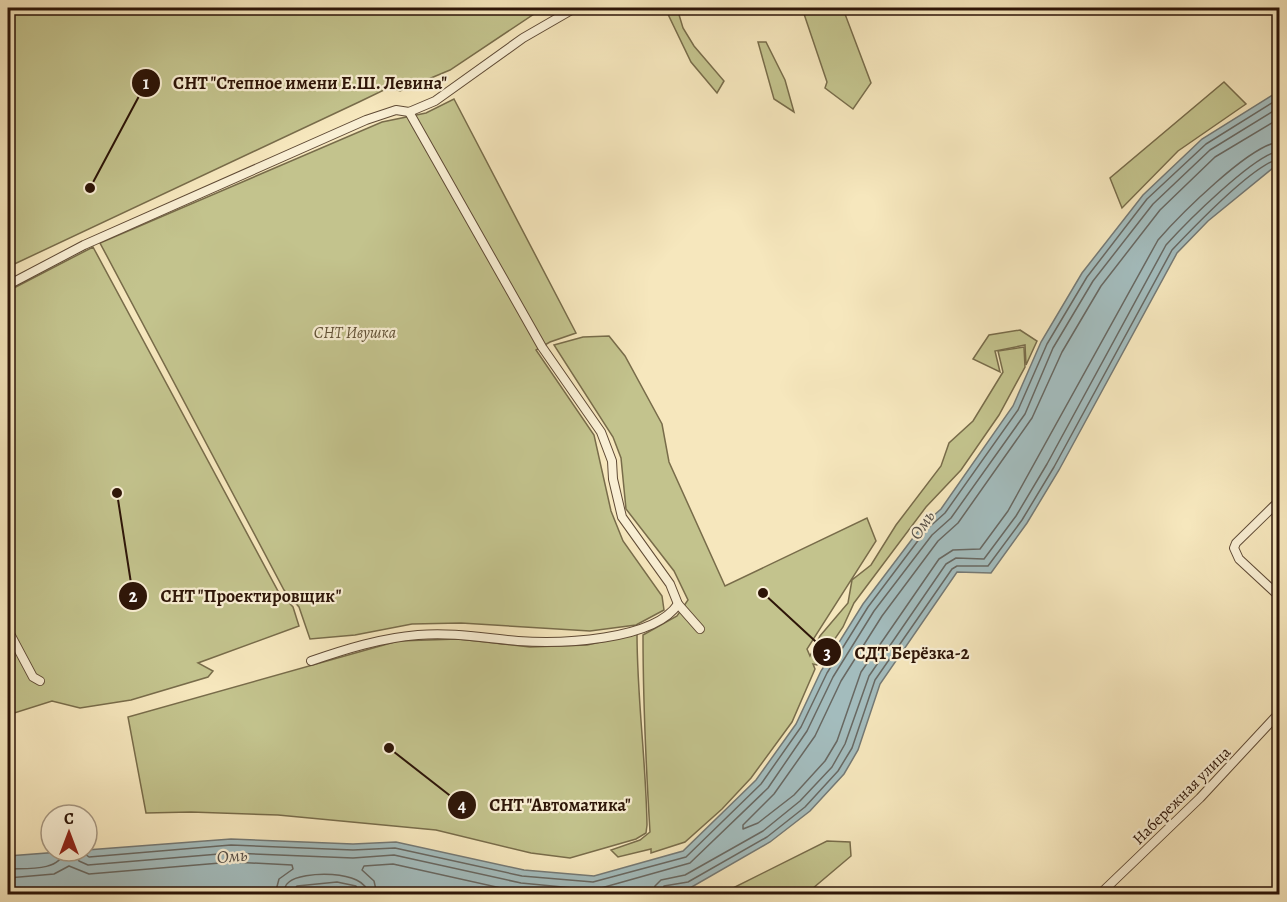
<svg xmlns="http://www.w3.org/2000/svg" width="1287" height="902" font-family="Alegreya,serif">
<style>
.green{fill:#c3c38d;stroke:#786c4a;stroke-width:1.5}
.water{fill:#a3bcbd;stroke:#747975;stroke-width:1.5}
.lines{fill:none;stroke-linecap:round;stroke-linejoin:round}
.shore{stroke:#686862;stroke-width:1.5}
.minor-casing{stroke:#5f4a35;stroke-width:10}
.minor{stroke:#f9efd4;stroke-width:8}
.labels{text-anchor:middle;stroke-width:4.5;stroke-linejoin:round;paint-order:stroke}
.park-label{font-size:16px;font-style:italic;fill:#625237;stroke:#f9efd4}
.street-label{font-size:16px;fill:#2d1508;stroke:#f9efd4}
.water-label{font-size:18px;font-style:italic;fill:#564f47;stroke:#f9efd4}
.leader{fill:none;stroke:#2d1508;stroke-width:2}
.callout-dot{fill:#2d1508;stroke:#f9efd4;stroke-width:2}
.mark-label{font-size:18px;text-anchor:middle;font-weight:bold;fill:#fff}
.callout-label{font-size:18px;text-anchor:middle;font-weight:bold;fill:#2d1508;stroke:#f9efd4;stroke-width:4.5;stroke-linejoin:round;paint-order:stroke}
</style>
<rect width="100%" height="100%" fill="#f6e7bd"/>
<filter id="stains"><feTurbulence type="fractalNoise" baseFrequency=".00333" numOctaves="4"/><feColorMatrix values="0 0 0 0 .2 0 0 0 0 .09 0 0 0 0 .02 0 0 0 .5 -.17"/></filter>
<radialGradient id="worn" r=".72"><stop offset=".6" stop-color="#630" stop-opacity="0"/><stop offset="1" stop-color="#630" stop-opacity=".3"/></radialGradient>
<!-- green -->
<g class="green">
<polygon points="8,8 543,8 450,70 400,91 390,87 359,102 8,267"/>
<polygon points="665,8 677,8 683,28 694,46 724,81 717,93 691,62"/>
<polygon points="802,8 841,8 845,14 871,83 853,109 825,88 827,82"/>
<polygon points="758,42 766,42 785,80 794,112 774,99"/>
<polygon points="1224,82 1246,104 1178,151 1122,208 1110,178"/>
<polygon points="454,99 576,333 550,342 536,350 594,435 611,511 623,541 662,596 664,610 636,625 590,631 461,623 412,624 355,635 310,639 299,607 284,590 100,243 382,122 426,113"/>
<polygon points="93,247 278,591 293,607 299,626 198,663 213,671 208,677 131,700 80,708 52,701 8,715 8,291"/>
<polygon points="1020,330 1037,341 1026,365 1025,345 995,351 1000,372 973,359 989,335"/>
<path d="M609,336L625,356L662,424L669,462L725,586L867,518L876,541L807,649L810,656L820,636L848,603L852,580L871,565L896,525L941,466L949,443L973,421L1003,372L998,351L1024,347L1025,367L999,415L961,470L926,507L854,603L843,627L817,665L813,664L815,669L792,722L751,778L722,809L685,842L651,853V849L618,857L611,850L640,840L650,832C646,766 643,701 643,635L677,616L688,600L674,571L626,509L621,458L613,437L554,345L583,337Z"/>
<path d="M637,634C637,698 646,761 647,825L646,833L636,839L570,858L531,853L436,830L278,815L191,812L146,813L128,717L398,641L458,639L530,647L587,645Z"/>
<polygon points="827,841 850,842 851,856 806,894 721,894"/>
</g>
<!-- water -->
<polygon class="water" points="1279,91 1279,163 1208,221 1177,253 1059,470 1027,523 991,573 957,572 880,684 858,750 844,774 810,811 770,842 690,888 650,894 365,894 337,888 268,894 8,894 8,856 231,839 353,844 396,842 524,870 594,876 683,851 756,780 796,724 821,671 863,604 922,526 941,509 1013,406 1041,342 1082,273 1143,195 1202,139"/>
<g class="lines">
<!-- shore -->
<g class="shore">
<path d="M1280,118L1215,157L1160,210L1101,286L1062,352L1032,418L958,523L938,541L882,616L841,681L815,736L774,794L743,825V829L758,823L794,795L825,761L837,741L861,672L939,559L953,550L980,549L1008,511L1158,240C1178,217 1251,143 1280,142"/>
<polyline points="74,851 79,861 88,865 231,853 353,858 394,855 521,883 594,890 690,863 768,788 807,731 833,677 874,611 932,535 951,518 1025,414 1053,348 1093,281 1153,204 1210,150 1280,107"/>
<polyline points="81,851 89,857 231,845 353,850 395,848 522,876 593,882 686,857 761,784 801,727 827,673 868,607 926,530 945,513 1018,410 1047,344 1087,277 1147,199 1206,144 1280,98"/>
<path d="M8,869C25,868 60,872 64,851"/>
<polyline points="8,878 54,874 69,866 89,874 232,862 292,865 293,869 279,879 275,894"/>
<path d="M284,894C284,889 285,885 289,882C301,871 366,869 368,894"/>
<polyline points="291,894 297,886 337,882 356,886 360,894"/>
<polyline points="377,894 374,881 362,870 364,866 393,864 519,892 547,894"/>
<path d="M653,894L655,886L661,880L685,875L763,831L800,801L832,767L845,744L869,676L946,564L956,558L984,559L1016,516L1047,464L1166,245C1184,225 1255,153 1280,151"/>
<path d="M661,894L664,886L688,882L767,837L805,807L838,771L852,748L875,680L952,569L957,566H988L1022,520L1054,467L1172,250C1190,231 1256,162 1280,159"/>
</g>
<defs>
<g id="minor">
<polyline points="409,112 542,347 601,432 612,461 613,479 622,517 670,584 678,604 700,629"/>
<polyline points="8,285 84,245 366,120 396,110 409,112 435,101 523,38 575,8"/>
<polyline points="1280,500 1236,543 1234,548 1239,559 1280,597"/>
<polyline points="8,630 33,677 40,681"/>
<path d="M311,661C346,649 381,638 418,635C452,632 484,638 518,641C559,644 654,641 678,604"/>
<polyline points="1100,894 1200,798 1280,712"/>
</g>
</defs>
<!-- minor casing -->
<use href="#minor" class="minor-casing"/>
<!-- minor -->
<use href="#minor" class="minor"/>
</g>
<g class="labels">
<!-- park labels -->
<g class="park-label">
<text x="355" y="338">СНТ Ивушка</text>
</g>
<!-- street labels -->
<g class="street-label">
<text transform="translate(1181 795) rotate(-45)" y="6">Набережная улица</text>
</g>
<!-- water labels -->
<g class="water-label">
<text transform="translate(922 525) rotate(-56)" y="6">Омь</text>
<text transform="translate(232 856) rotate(-5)" y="6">Омь</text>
</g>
</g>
<!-- callouts -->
<path class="leader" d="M90 188L146 83M117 493L133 596M763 593L827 652M389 748L462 805"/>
<g class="callout-dot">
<circle cx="90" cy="188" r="6"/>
<circle cx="117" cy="493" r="6"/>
<circle cx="763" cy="593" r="6"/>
<circle cx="389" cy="748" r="6"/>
<circle cx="146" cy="83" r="15"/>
<circle cx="133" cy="596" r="15"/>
<circle cx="827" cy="652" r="15"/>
<circle cx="462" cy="805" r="15"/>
</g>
<g class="mark-label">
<text x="146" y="89">1</text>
<text x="133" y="602">2</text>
<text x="827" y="659">3</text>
<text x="462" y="811">4</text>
</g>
<g class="callout-label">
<text x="310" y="89">СНТ "Степное имени Е.Ш. Левина"</text>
<text x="251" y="602">СНТ "Проектировщик"</text>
<text x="912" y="659">СДТ Берёзка-2</text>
<text x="560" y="811">СНТ "Автоматика"</text>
</g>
<!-- margin -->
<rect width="1287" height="902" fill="none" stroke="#f6e7bd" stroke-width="30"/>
<rect x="9" y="9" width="1269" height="884" fill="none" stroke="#2d1508" stroke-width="3"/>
<rect x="15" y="15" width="1257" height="872" fill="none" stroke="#2d1508" stroke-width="1.5"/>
<!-- north arrow -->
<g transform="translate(69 833)"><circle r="28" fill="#f9efd4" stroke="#a79882" stroke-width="1.5"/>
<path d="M0-4.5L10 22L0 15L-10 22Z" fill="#8f2418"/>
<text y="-9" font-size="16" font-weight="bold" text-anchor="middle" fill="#2d1508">С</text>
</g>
<rect width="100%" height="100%" filter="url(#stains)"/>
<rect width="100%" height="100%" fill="url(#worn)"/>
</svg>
